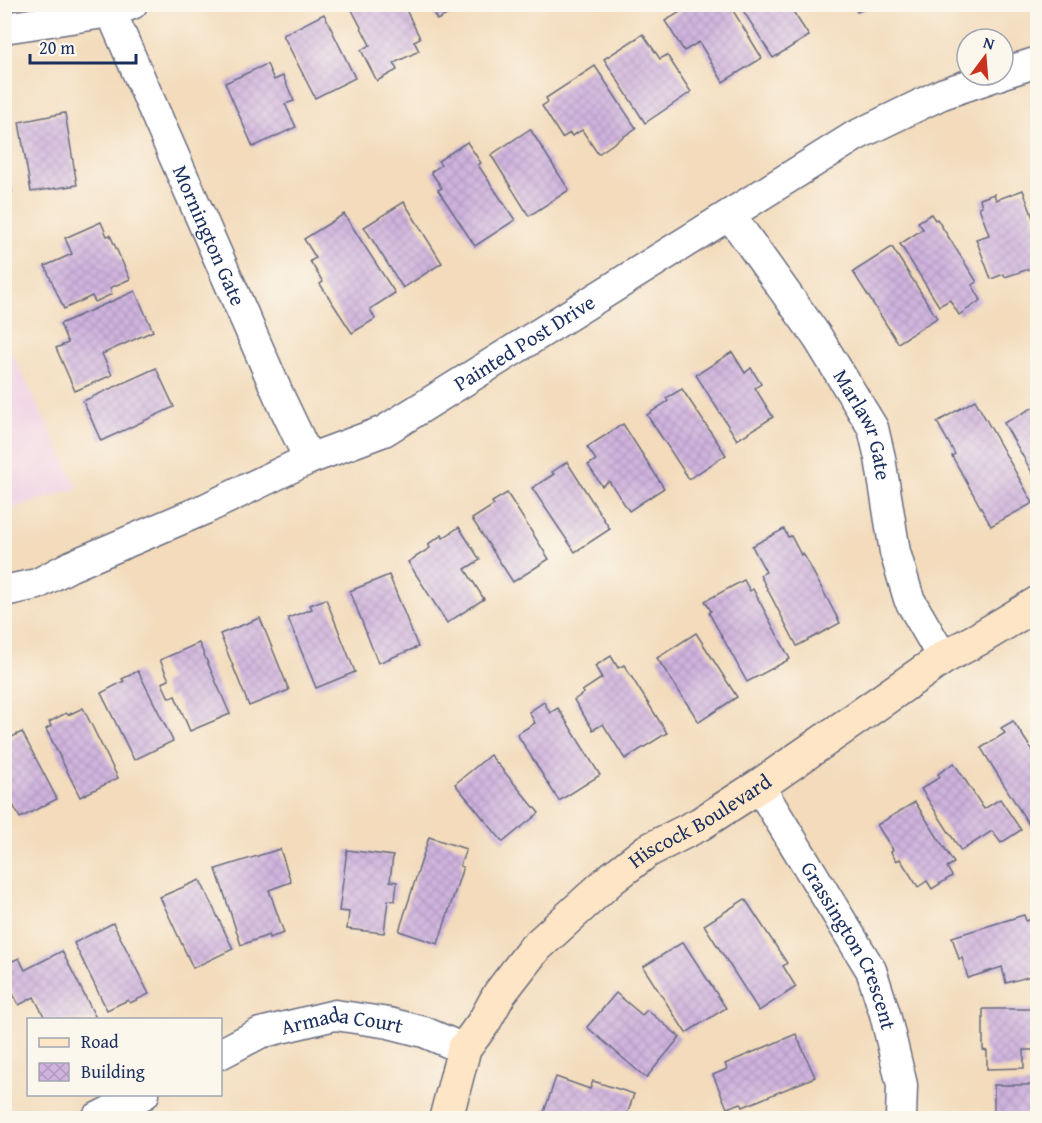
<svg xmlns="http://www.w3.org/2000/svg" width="1042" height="1123" font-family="'Gentium Book Plus',serif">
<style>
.built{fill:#f0d0e4}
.building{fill:url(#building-cross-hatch)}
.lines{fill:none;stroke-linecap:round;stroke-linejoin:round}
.street-casing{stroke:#676b7f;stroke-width:33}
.secondary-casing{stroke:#676b7f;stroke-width:36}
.street{stroke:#fff;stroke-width:30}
.secondary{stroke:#fde5c5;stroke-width:33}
.labels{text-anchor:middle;stroke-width:5;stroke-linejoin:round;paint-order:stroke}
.street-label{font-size:21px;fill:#1b2f5e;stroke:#fbf7ec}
</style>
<defs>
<pattern id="building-cross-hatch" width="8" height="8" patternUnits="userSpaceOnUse" patternTransform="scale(1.5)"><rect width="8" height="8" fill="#cfb3dd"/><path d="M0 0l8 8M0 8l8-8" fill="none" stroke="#b19ac0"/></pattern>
</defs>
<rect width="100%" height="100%" fill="#fbf7ec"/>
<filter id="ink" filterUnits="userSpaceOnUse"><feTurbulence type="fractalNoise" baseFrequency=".0167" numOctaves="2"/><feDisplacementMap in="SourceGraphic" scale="12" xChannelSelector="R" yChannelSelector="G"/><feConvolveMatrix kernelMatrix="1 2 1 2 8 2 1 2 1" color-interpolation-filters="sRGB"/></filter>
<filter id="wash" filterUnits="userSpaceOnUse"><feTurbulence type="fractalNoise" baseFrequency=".008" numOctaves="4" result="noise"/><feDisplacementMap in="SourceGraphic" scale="24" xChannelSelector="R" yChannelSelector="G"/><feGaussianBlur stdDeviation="1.35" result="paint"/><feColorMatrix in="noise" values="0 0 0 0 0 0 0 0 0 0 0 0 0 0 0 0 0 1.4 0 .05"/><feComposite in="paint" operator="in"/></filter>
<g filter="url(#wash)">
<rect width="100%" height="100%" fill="#f3dbbb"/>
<!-- built -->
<polygon class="built" points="4,336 78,488 5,511 4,511"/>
<g id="blocks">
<!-- building -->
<g class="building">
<polygon points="349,4 403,4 420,38 414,41 419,51 394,63 397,70 377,81 361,50 370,45"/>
<polygon points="429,4 468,4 437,20"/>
<polygon points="681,4 729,4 762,58 723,82 699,42 684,51 665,21 682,11 679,6"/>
<polygon points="739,4 807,4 794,13 809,36 773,58"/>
<polygon points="854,4 875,4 875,5 857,12"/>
<polygon points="324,14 355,78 315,98 283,35"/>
<polygon points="643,34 660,59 667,55 691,92 645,123 604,59"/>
<polygon points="267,64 274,80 283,76 294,101 285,104 296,127 253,147 225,83"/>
<polygon points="595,66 636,128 598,154 582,130 572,136 570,133 562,138 542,106 548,102 546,98"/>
<polygon points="65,113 77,185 31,192 19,122"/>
<polygon points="530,129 569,190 529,216 491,155"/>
<polygon points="467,142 481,163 478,165 515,220 475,246 438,190 442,188 431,172 441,165 438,161"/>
<polygon points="4,156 12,192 4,193"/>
<polygon points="1023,190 1038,232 1038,266 1005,277 1004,274 991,279 976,239 989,235 979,207 982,206 980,199 994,194 996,200"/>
<polygon points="404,202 442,263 403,288 364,227"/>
<polygon points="344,214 395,293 370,309 375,319 352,333 320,284 323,282 310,261 316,258 304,239"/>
<polygon points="931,214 935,220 937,219 977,282 972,285 981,300 959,315 950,300 939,306 900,244 923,229 918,222"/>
<polygon points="101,222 107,236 110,235 130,279 110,288 112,294 95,302 92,296 64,309 45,266 72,254 65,238"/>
<polygon points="892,247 937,318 898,343 853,272"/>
<polygon points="135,291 153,331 102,354 112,375 75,391 56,348 68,343 60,324"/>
<polygon points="732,352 745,373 751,368 761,384 755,388 773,417 737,440 696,375"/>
<polygon points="156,368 174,407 101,441 83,401"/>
<polygon points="682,389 726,455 689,479 647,415 668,401 666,398"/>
<polygon points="975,400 1033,503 991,526 952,456 955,454 937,422"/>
<polygon points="1038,405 1038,483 1004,423"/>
<polygon points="623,424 664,488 629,511 609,481 602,486 588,465 596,460 587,447"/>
<polygon points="567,462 610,529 575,552 532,488 554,474 552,472"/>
<polygon points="507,493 549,559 513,582 472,519 494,505 492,502"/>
<polygon points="459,527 480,560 465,569 484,599 447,623 408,562 430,548 428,544 442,535 443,538"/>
<polygon points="784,529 788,537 791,536 801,555 803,553 840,623 797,646 760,575 766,572 752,546"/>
<polygon points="389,575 418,647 378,663 350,591"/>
<polygon points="744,580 750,591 753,589 790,659 747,682 709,613 711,611 705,601"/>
<polygon points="326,599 355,672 316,688 288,618 312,609 310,605"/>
<polygon points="260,618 289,690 249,706 220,634"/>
<polygon points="696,633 737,697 699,722 657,658"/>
<polygon points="199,643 230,714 190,731 175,696 169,698 162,683 169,680 160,660"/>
<polygon points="611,656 618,668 624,665 667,733 625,759 603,724 593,730 574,700 584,693 582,691 602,678 595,666"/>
<polygon points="138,671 173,741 134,760 101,693 124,681 122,679"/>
<polygon points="544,702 550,713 558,708 600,775 559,801 517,734 535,723 529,712"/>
<polygon points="83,708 118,778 80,797 46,729 51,726 49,722 66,713 68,715"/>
<polygon points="1013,721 1038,759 1038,824 1031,828 981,748 1005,733 1001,728"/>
<polygon points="22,732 57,799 20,818 4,788 4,741"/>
<polygon points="490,755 539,813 503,842 455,784"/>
<polygon points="954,763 984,809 1000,799 1021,830 1001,843 992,831 961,851 921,789 940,777 938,774"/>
<polygon points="915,802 954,863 947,867 952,876 932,889 927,881 918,887 900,859 896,861 891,852 893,850 877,825"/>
<polygon points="429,837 466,849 460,866 463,867 438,944 399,931"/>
<polygon points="280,849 291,882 269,890 284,933 269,938 269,935 241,945 216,869"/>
<polygon points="347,850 393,856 390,881 397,882 395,901 388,900 384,933 347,929 349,912 339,911"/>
<polygon points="200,880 233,949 193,968 160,897"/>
<polygon points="745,899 787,963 783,966 796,987 759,1011 704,925"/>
<polygon points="1024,915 1026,921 1038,917 1038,974 1006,983 1002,967 968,978 962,958 959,959 952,937"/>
<polygon points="113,923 149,994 130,1003 128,1000 107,1010 74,943"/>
<polygon points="683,942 726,1008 686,1033 643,967"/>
<polygon points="62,951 97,1020 46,1020 34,997 19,1005 4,977 4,965 19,958 25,970"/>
<polygon points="616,993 642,1015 647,1010 680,1037 646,1078 587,1027"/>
<polygon points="983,1009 1038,1009 1038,1050 1024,1050 1024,1068 987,1069 987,1051 983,1050"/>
<polygon points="796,1034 815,1077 743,1107 741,1103 727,1108 713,1075 727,1069 725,1064"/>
<polygon points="556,1077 590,1089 593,1081 634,1094 626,1118 542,1118"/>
<rect x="994" y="1085" width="44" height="33"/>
</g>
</g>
</g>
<g filter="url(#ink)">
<use href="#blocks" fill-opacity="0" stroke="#676b7f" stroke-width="1.5"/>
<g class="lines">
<defs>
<g id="street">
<path id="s1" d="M111,12L279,396L309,459"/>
<polyline points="4,28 111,12 132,4"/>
<polyline points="1003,73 1038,62"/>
<path id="s2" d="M730,215L818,338L873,428L880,458L895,552L909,599L943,658"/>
<path id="s3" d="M4,591L37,584L71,566L205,509L309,459L384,431L855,136L942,94L998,75"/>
<path id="s4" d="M759,786L871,970L885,1014L902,1085L901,1118"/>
<path id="s5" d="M220,1054L260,1033L335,1015L389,1023L424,1032L464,1049"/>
<polyline points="97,1118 144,1094"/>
</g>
<g id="secondary">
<path id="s6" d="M446,1118L464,1049L484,1022L500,993L534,949L611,879L647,851L700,824L759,786L943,658L980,638L1038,603"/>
</g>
</defs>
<!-- street casing -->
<use href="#street" class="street-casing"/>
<!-- secondary casing -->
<use href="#secondary" class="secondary-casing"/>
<!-- street -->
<use href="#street" class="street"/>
<!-- secondary -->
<use href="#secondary" class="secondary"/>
</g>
</g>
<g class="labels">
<!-- street labels -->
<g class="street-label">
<text dy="7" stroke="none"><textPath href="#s1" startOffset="244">Mornington Gate</textPath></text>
<text dy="7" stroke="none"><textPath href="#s3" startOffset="579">Painted Post Drive</textPath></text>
<text dy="7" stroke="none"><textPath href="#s2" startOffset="250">Marlawr Gate</textPath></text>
<text dy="7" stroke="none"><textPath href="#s6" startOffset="404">Hiscock Boulevard</textPath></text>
<text dy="7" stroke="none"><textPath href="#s4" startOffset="184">Grassington Crescent</textPath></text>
<text dy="7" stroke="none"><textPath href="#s5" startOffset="129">Armada Court</textPath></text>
</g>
</g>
<!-- margin -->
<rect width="1042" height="1123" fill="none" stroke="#fbf7ec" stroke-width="24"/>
<!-- legend -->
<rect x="27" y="1018" width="195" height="78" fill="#fbf7ec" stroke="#a1a7b3" stroke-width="1.5"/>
<rect x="39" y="1038" width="30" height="9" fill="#fde5c5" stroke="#a1a7b3" stroke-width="1.5"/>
<text x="81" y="1048" font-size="18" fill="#1b2f5e">Road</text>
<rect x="39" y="1063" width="30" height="18" fill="url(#building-cross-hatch)" stroke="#a1a7b3" stroke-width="1.5"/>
<text x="81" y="1078" font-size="18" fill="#1b2f5e">Building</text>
<!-- north arrow -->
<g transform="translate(985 57) rotate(16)"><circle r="28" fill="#fbf7ec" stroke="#a1a7b3" stroke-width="1.5"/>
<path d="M0-4.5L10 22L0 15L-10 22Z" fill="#c8321e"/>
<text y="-9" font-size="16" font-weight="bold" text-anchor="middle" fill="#1b2f5e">N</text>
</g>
<!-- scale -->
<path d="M30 54v9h106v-9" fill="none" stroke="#1b2f5e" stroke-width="3"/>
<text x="39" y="54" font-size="18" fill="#1b2f5e" stroke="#fbf7ec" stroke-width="4.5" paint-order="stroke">20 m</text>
</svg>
